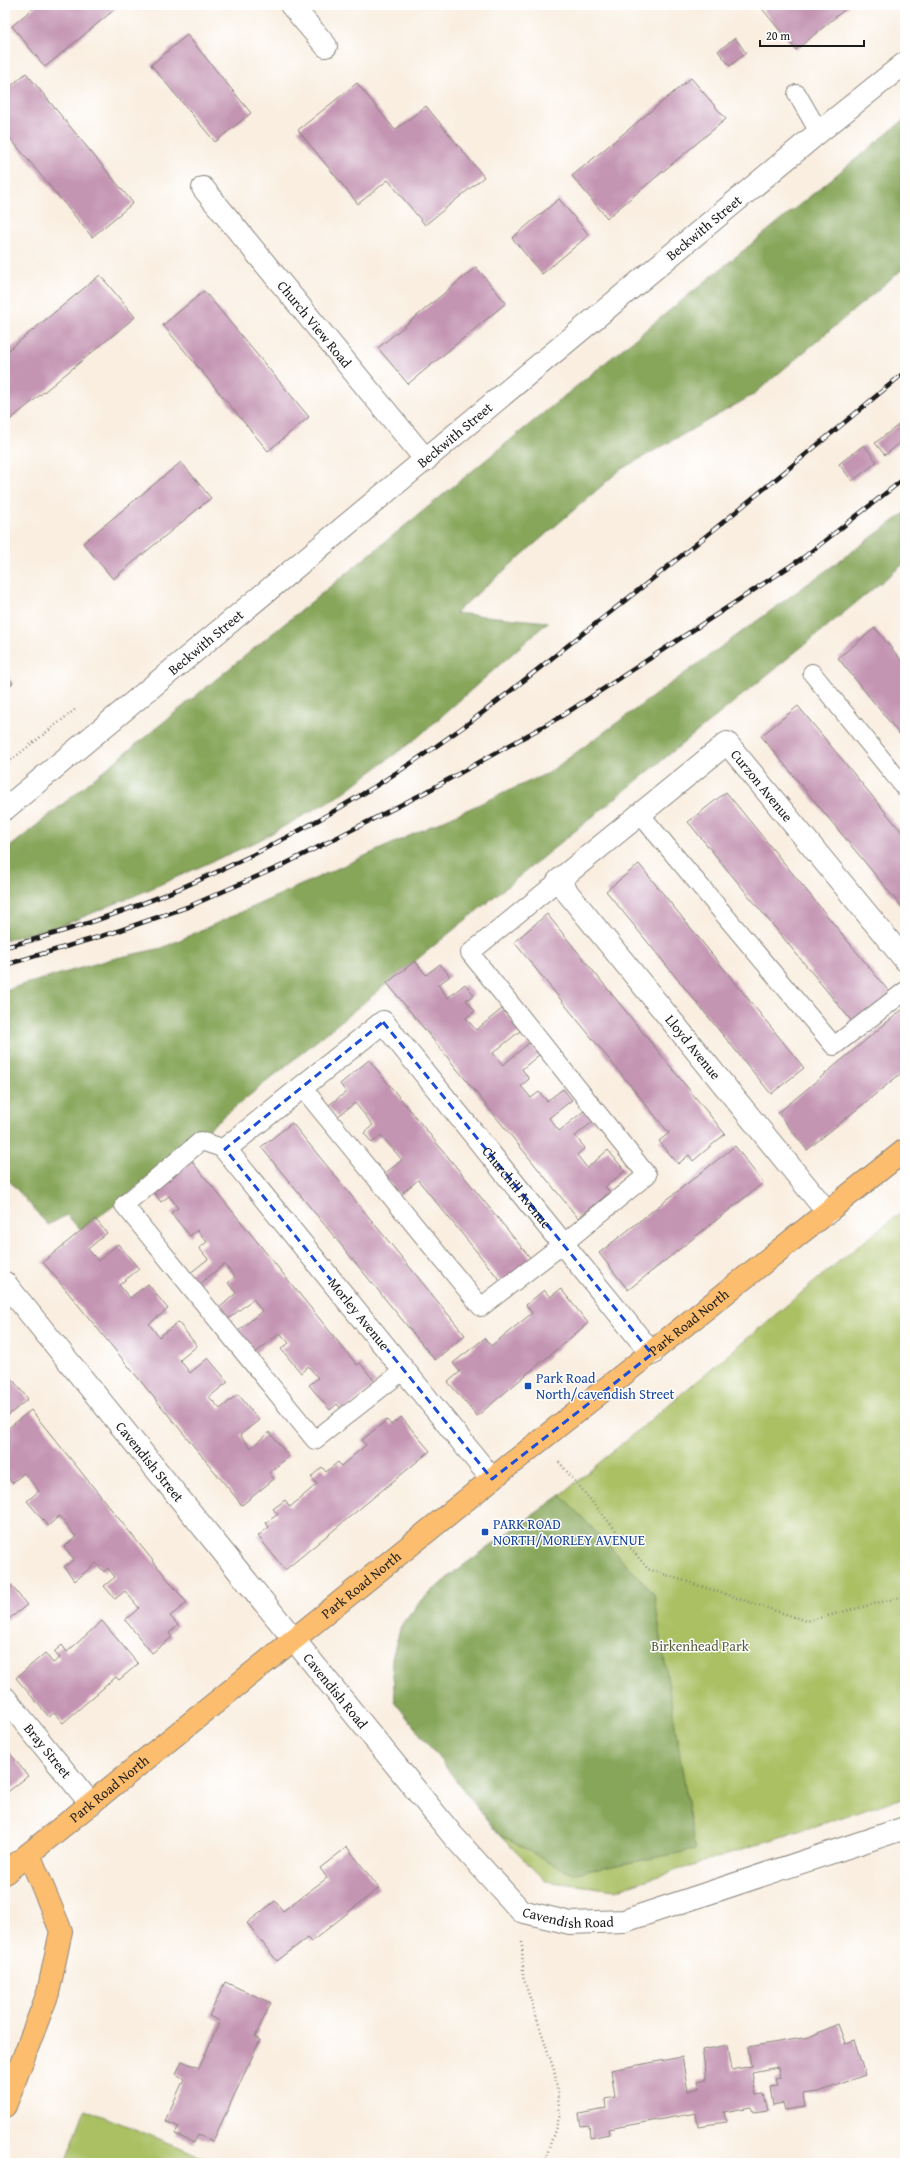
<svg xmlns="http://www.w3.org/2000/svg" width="910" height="2168" font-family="'Gentium Book Plus',serif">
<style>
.green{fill:#aac064;stroke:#636e40}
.forest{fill:#87a65a;stroke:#52613b}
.building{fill:#c495b3}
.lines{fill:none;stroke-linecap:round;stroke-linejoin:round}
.lane-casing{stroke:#8a857e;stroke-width:20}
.street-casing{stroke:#8a857e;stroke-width:24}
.primary-casing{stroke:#8a857e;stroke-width:24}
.path{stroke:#8a857e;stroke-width:2.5;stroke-dasharray:1 3;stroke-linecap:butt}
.lane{stroke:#fff;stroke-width:18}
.street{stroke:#fff;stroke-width:22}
.primary{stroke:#fcbd6e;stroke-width:22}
.rail-casing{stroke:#1c1c1c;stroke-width:4.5}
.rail{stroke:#fff;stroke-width:3;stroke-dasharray:9;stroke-linecap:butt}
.marked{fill:none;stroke:#1d4ed8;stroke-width:3;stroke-dasharray:8 5;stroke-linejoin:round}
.transit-dot{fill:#1a4fb4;stroke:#fff;stroke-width:1.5}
.labels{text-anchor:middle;stroke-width:3;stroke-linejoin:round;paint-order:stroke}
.street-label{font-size:14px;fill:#1c1c1c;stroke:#fff}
.transit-label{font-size:14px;fill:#164399;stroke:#fff;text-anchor:start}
.park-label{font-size:14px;fill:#555e39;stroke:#fff}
</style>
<rect width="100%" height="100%" fill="#fff"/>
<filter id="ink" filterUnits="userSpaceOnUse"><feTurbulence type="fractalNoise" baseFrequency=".025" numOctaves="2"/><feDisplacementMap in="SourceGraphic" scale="8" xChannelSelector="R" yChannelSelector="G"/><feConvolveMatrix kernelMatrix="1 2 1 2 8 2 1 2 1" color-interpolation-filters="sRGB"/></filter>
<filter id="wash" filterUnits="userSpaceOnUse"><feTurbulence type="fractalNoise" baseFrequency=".012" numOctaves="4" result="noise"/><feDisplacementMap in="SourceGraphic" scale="16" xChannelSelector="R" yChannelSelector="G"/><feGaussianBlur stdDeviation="0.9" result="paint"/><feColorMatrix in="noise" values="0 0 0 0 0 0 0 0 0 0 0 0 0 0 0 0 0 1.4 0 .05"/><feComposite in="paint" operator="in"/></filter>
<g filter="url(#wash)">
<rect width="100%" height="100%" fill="#f9eee0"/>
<!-- green -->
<g class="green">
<polygon points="905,1209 905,1797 615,1890 545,1881 499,1835 395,1702 392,1659 401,1626 420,1602 453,1573 561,1495 837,1263"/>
<polygon points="85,2109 219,2163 65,2163"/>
</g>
<!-- forest -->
<g class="forest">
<polygon points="905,119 905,267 753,395 620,470 455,613 548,622 418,737 340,795 258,841 141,893 66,924 5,940 5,851"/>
<polygon points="905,513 905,563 111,1208 80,1230 67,1215 48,1225 5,1176 5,990 112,959 162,948 548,773"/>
<polygon points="561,1495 654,1594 695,1850 572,1874 499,1835 395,1702 392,1659 401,1626 420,1602 453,1573"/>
</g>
<g id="blocks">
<!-- building -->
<g class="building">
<polygon points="37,5 120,5 45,67 12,26"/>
<polygon points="759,5 850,5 796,50"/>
<polygon points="187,35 251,113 215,142 151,65"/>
<polygon points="735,38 746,53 730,66 718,51"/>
<polygon points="26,73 133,203 92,237 5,132 5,91"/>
<polygon points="691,78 726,119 607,218 572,176"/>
<polygon points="357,83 395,130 426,106 484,177 425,225 388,180 358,204 298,130"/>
<polygon points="559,199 589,235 542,274 512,238"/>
<polygon points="476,267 506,303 408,384 378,348"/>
<polygon points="100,275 135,317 5,424 5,353"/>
<polygon points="204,291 309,417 268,451 163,325"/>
<polygon points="905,420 905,439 885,455 875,443"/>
<polygon points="864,445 877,462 852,481 839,464"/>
<polygon points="181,462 211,498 113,579 83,543"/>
<polygon points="875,628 905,665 905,741 838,658"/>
<polygon points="5,674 13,683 5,689"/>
<polygon points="798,706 905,836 905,911 761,736"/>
<polygon points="726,792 891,994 854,1024 688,822"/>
<polygon points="639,864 804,1068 771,1094 606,891"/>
<polygon points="547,914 725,1134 693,1161 689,1155 678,1164 659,1141 669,1133 514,942"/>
<polygon points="415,961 426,975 440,964 450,976 438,985 448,998 465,984 474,995 466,1000 475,1011 466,1018 476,1030 502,1009 520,1031 493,1053 503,1065 529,1043 539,1055 522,1069 529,1079 521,1086 531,1098 539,1092 547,1101 563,1089 572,1100 549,1118 559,1131 585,1110 594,1121 575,1136 585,1148 577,1155 587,1168 608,1150 625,1171 605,1187 610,1192 578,1218 387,983"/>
<polygon points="903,1009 905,1011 905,1070 807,1150 778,1113"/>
<polygon points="369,1060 532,1260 503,1284 418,1180 400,1195 383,1175 402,1160 381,1135 372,1143 364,1133 373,1125 355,1103 337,1117 328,1106 346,1092 340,1084"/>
<polygon points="292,1123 465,1335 435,1360 261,1147"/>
<polygon points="735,1146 763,1183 628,1290 599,1253"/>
<polygon points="190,1159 357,1365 360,1363 376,1383 343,1411 337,1404 330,1410 309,1385 318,1378 308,1366 301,1373 281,1349 289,1343 280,1333 254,1354 237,1332 262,1311 253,1299 227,1320 218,1309 236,1293 228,1283 235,1277 224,1264 199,1285 189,1274 208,1259 199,1248 207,1242 197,1230 190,1236 171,1213 178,1208 169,1196 161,1202 152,1190"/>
<polygon points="95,1219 107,1233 88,1249 98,1261 118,1244 139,1269 119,1285 130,1298 148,1284 168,1309 149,1324 159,1337 178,1322 197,1346 180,1360 190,1373 208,1358 228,1382 209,1397 213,1401 220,1409 238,1394 259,1420 240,1435 251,1448 269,1432 289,1456 269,1473 274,1479 242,1505 43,1262"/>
<polygon points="561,1289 588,1323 477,1416 448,1382 460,1372 453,1363 485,1338 491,1346 532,1313 526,1305 544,1290 550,1297"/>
<polygon points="5,1370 28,1399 5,1418"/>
<polygon points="31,1410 187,1603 170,1616 178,1625 169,1633 172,1637 152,1653 125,1620 139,1608 125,1591 115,1599 104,1586 115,1577 108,1568 104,1572 96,1563 75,1581 64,1567 74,1559 64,1547 76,1537 59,1516 48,1526 27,1501 39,1491 24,1473 12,1483 5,1475 5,1431"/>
<polygon points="401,1417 430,1451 285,1570 258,1536 269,1527 266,1523 278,1514 273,1509 285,1500 290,1507 317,1484 311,1477 322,1467 326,1472 338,1462 341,1466 366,1445 362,1440 373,1431 387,1420 391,1425"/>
<polygon points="10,1584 27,1605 5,1622 5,1588"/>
<polygon points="102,1621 138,1664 119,1680 116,1677 63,1723 54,1713 49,1717 16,1678 45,1653 53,1663 60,1658 54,1652 62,1645 67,1652"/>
<polygon points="5,1747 28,1776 5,1794"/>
<polygon points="347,1847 379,1888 311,1942 307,1938 277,1961 247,1923 275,1901 283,1911 304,1895 327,1878 320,1868"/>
<polygon points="225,1982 271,2003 255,2037 260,2040 213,2141 198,2135 194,2143 175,2134 179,2127 165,2121 184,2079 176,2074 182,2061 199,2068 220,2021 209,2016"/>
<polygon points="838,2024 845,2043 854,2040 865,2075 819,2092 803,2094 805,2107 785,2110 783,2103 773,2105 770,2087 777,2086 775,2079 780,2078 778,2067 752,2072 756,2095 764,2094 768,2110 753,2112 751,2107 724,2112 726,2122 698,2126 696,2113 608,2129 609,2134 590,2138 589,2125 581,2126 579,2114 606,2109 605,2099 615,2097 611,2070 682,2057 688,2091 700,2088 698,2081 707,2079 702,2050 728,2045 732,2070 751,2066 748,2047 809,2037"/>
</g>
</g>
</g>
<g filter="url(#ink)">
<use href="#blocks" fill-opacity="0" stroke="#8a857e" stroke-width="1"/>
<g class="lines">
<defs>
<g id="lane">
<polyline points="797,94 819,132"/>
<polyline points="812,673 905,788"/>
<polyline points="640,814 834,1046 905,991"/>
<polyline points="302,1087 481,1307 563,1244 647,1175 470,953 558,881"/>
<polyline points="225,1149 201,1141 124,1205 315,1440 404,1370"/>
</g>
<g id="street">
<polyline points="291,5 326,46"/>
<path id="s1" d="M203,188L426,460"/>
<path id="s2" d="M5,809L819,132L905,63"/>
<path id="s3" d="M828,1213L558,881L727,743L905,960"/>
<path id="s4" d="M5,1283L454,1837L521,1911L570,1923L624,1921L905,1828"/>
<path id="s5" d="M492,1479L225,1149L383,1022L652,1354"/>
<path id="s6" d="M5,1698L91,1804"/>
</g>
<g id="primary">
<path id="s7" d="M5,1873L492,1479L905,1150"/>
<polyline points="5,2106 48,1993 61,1931 29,1854"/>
</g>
</defs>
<!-- lane casing -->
<use href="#lane" class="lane-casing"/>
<!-- street casing -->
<use href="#street" class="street-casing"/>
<!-- primary casing -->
<use href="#primary" class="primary-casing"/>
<!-- path -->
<g class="path">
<polyline points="5,765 77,708"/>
<polyline points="559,1462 648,1569 807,1621 905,1596"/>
<polyline points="522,1942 523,1977 555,2073 560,2115 544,2163"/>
</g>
<!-- lane -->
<use href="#lane" class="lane"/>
<!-- street -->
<use href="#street" class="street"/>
<!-- primary -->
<use href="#primary" class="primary"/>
<defs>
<g id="rail">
<path d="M5,947C169,907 330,824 466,725C508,694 549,660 590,628C697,545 801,459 905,372"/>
<polyline points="5,965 115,932 190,906 281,866 426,792 560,717 611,684 804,557 905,478"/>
</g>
</defs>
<!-- rail casing -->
<use href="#rail" class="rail-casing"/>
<!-- rail -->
<use href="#rail" class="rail"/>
</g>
</g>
<!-- marked area -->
<path class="marked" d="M383,1022L652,1354L492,1479L225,1149Z"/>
<!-- markers -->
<g class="transit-dot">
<rect x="524" y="1382" width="8" height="8" rx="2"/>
<rect x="481" y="1528" width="8" height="8" rx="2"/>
</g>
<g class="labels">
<!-- street labels -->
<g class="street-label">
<text dy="5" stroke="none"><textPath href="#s2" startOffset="909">Beckwith Street</textPath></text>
<text dy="5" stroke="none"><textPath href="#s1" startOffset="176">Church View Road</textPath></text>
<text dy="5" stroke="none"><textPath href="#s2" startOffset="585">Beckwith Street</textPath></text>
<text dy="5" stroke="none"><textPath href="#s2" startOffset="261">Beckwith Street</textPath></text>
<text dy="5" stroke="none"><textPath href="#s3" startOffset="701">Curzon Avenue</textPath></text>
<text transform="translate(693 1047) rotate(51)" y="5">Lloyd Avenue</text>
<text dy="5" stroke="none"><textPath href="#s5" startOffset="840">Churchill Avenue</textPath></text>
<text transform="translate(359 1314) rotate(51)" y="5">Morley Avenue</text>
<text dy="5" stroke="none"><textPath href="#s7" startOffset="878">Park Road North</textPath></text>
<text dy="5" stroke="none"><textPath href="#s4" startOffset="230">Cavendish Street</textPath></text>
<text dy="5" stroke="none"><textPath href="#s7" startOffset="458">Park Road North</textPath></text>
<text dy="5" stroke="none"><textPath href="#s4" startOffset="525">Cavendish Road</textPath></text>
<text dy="5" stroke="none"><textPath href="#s6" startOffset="68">Bray Street</textPath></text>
<text dy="5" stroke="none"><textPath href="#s7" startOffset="134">Park Road North</textPath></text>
<text dy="5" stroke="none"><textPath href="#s4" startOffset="861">Cavendish Road</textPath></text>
</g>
<!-- transit labels -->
<g class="transit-label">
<text x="536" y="1383">Park Road<tspan x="536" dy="16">North/cavendish Street</tspan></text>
<text x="493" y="1529">PARK ROAD<tspan x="493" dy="16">NORTH/MORLEY AVENUE</tspan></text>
</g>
<!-- park labels -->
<g class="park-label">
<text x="700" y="1651">Birkenhead Park</text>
</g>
</g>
<!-- margin -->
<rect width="910" height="2168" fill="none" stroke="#fff" stroke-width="20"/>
<!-- scale -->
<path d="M760 40v6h104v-6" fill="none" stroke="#1c1c1c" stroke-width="2"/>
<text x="766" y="40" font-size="12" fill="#1c1c1c" stroke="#ffffff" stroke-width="3" paint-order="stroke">20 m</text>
</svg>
